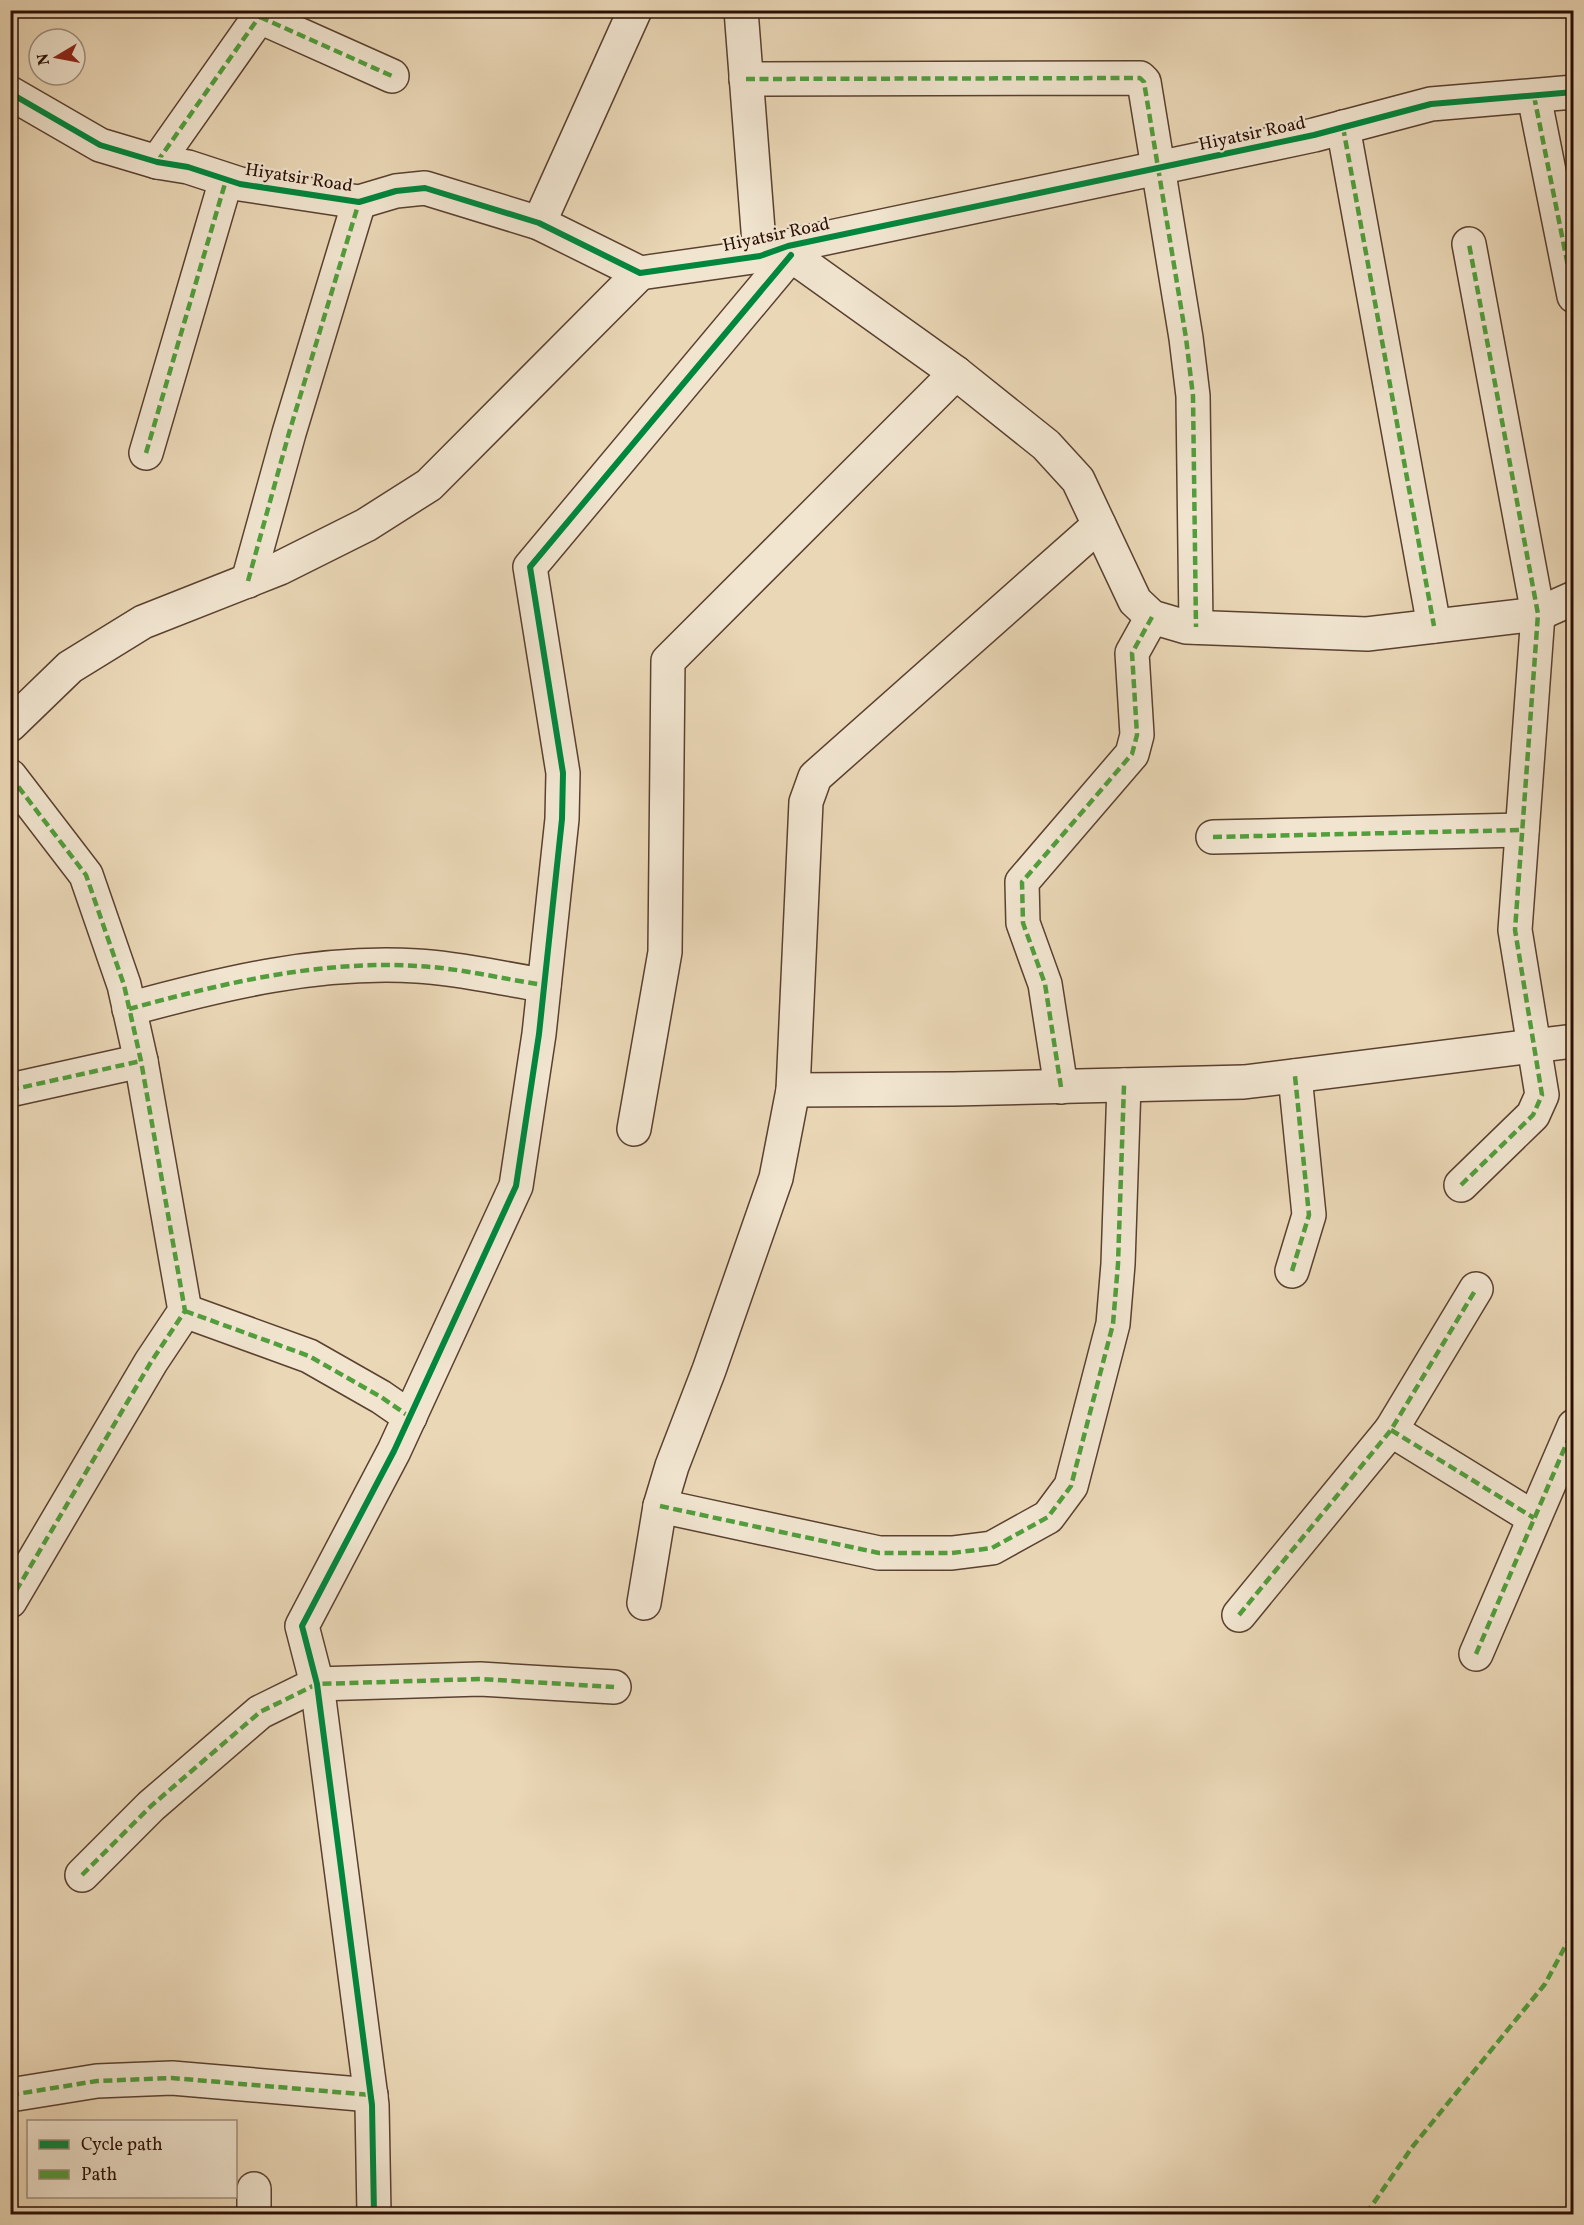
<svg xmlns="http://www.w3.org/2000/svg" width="1584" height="2225" font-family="Vollkorn,serif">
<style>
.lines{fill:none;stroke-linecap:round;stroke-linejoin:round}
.street-casing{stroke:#5a4030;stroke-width:36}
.street{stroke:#f1e5d0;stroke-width:33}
.quiet{stroke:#519f3d;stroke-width:4.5;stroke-dasharray:9 4.5;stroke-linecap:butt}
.cycleway-casing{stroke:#f1e5d0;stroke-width:10}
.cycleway{stroke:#00873e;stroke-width:6}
.labels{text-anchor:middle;stroke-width:4.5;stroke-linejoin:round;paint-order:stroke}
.street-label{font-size:18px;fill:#2a0e04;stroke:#f1e5d0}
</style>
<rect width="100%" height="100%" fill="#ead7b6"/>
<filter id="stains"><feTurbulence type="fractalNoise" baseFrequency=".00333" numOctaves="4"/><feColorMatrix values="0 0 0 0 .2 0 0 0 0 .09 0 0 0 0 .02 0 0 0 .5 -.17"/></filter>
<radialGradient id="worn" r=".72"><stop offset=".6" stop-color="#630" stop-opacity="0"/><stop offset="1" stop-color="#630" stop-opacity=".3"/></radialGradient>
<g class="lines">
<defs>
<g id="street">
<polyline points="741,10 760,256"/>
<polyline points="260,17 392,76"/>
<polyline points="746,79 1140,78 1144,82 1186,338 1193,396 1196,627"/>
<polyline points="10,93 100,145 157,162 188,167 240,184 359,202 396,191 425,188 539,223 640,273 760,256 788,246 1314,135 1431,104 1574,92"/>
<polyline points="1534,96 1574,296"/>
<polyline points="1343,127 1434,626"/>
<polyline points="157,162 264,10"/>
<polyline points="539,223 635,10"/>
<polyline points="788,246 791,255 956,373 1046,445 1078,480 1135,601 1152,617 1186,627 1367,634 1538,614 1574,598"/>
<polyline points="146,453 226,180"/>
<polyline points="248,581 289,433 359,202"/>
<polyline points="10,725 70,667 143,622 280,568 366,525 429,485 640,273"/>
<polyline points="10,776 86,875 124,985 141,1061 185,1311 151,1362 10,1601"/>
<polyline points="1213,837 1522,830"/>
<path d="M129,1009C224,983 319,960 417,966C459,968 503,979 544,985"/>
<polyline points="1061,1087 1045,984 1023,923 1022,882 1132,754 1137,735 1132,653 1152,617"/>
<polyline points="10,1090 141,1061"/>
<polyline points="793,1090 953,1089 1244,1082 1574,1041"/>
<polyline points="634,1129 665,952 668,661 956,373"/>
<polyline points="1461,1185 1533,1115 1542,1095 1515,930 1538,614 1469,244"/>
<polyline points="1292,1271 1309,1215 1295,1076"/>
<polyline points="185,1311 309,1356 381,1397 410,1417"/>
<polyline points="1391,1430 1534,1518"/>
<polyline points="660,1506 879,1553 952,1553 992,1548 1048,1517 1071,1486 1113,1324 1118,1264 1124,1085"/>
<polyline points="644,1603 660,1506 672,1466 709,1370 776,1178 793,1090 806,802 815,777 1099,525"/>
<polyline points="1239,1615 1391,1430 1476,1289"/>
<polyline points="1476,1654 1574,1426"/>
<polyline points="82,1875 151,1806 260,1712 317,1684 480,1679 614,1687"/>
<polyline points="10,2095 97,2081 172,2078 371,2095"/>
<polyline points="254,2189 254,2214"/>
<polyline points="374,2214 372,2105 317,1684 302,1626 394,1451 516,1186 539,1034 562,819 563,773 530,567 791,255"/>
</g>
</defs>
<!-- street casing -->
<use href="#street" class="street-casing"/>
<!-- street -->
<use href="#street" class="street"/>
<!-- quiet -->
<g class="quiet">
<polyline points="260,17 392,76"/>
<polyline points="746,79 1140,78 1144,82 1186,338 1193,396 1196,627"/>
<polyline points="1534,96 1574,296"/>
<polyline points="1343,127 1434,626"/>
<polyline points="157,162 264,10"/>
<polyline points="146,453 226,180"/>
<polyline points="248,581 289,433 359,202"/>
<polyline points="10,776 86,875 124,985 141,1061 185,1311 151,1362 10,1601"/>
<polyline points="1213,837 1522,830"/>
<path d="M129,1009C224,983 319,960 417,966C459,968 503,979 544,985"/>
<polyline points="1061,1087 1045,984 1023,923 1022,882 1132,754 1137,735 1132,653 1152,617"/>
<polyline points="10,1090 141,1061"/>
<polyline points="1461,1185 1533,1115 1542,1095 1515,930 1538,614 1469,244"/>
<polyline points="1292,1271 1309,1215 1295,1076"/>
<polyline points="185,1311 309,1356 381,1397 410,1417"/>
<polyline points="1391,1430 1534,1518"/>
<polyline points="660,1506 879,1553 952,1553 992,1548 1048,1517 1071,1486 1113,1324 1118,1264 1124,1085"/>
<polyline points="1239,1615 1391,1430 1476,1289"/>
<polyline points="1476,1654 1574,1426"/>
<polyline points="82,1875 151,1806 260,1712 317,1684 480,1679 614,1687"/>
<polyline points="10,2095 97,2081 172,2078 371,2095"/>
<polyline points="1366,2214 1413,2146 1545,1984 1574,1930"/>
</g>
<defs>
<g id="cycleway">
<polyline points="10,93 100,145 157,162 188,167 240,184 359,202 396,191 425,188 539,223 640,273 760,256 788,246 1314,135 1431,104 1574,92"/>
<polyline points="374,2214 372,2105 317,1684 302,1626 394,1451 516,1186 539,1034 562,819 563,773 530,567 791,255"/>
</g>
</defs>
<!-- cycleway casing -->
<use href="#cycleway" class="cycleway-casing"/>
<!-- cycleway -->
<use href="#cycleway" class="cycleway"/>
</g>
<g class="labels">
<!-- street labels -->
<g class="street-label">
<text transform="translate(1252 133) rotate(-12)" y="6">Hiyatsir Road</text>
<text transform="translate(299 177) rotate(9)" y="6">Hiyatsir Road</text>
<text transform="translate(776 234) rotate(-12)" y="6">Hiyatsir Road</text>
</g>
</g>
<!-- margin -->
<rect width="1584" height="2225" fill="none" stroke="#ead7b6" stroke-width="36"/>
<rect x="12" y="12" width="1560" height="2201" fill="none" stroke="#2a0e04" stroke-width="3"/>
<rect x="18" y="18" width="1548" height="2189" fill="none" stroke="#2a0e04" stroke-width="1.5"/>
<!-- legend -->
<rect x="27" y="2120" width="210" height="78" fill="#f1e5d0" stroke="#a18f7e" stroke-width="1.5"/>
<rect x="39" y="2140" width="30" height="9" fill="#00873e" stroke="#a18f7e" stroke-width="1.5"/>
<text x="81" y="2150" font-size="18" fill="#2a0e04">Cycle path</text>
<rect x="39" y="2170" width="30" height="9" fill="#519f3d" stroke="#a18f7e" stroke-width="1.5"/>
<text x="81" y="2180" font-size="18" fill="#2a0e04">Path</text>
<!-- north arrow -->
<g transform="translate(57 57) rotate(260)"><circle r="28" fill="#f1e5d0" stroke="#a18f7e" stroke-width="1.5"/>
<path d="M0-4.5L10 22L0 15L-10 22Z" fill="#8f2418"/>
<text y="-9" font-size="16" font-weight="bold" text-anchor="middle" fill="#2a0e04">N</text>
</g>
<rect width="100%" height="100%" filter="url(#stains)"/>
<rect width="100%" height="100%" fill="url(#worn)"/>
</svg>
